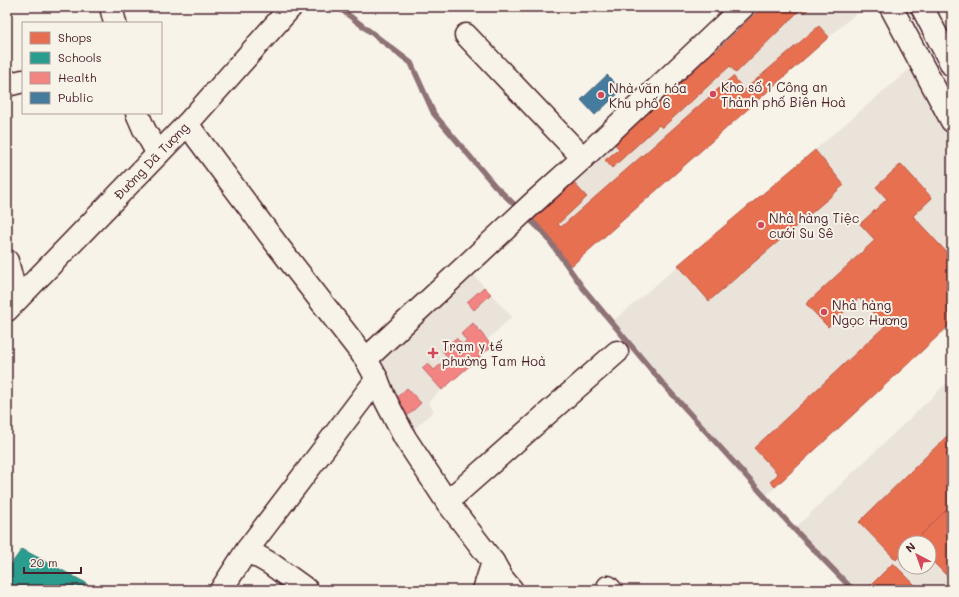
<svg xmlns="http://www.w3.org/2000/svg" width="959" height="597" font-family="Mali,sans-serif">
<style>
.built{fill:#eae3da;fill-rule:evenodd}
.shops{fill:#e76f51;stroke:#b85746}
.schools{fill:#2a9d8f;stroke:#347771}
.health{fill:#f28482;stroke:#c06668}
.public{fill:#457b9d;stroke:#465f7b}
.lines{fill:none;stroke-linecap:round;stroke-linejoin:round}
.stream{stroke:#8e7275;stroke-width:5.5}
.street-casing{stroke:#4a1f2b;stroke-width:25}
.highway-casing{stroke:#4a1f2b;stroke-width:25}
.street{stroke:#f7f3e8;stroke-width:22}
.highway{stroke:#f7f3e8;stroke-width:22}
.poi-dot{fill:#d1495b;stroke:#f7f3e8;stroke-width:1.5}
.labels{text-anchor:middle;stroke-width:4;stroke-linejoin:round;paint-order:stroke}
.poi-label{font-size:13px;fill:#4a1f2b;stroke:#f7f3e8;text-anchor:start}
.street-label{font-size:13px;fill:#4a1f2b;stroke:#f7f3e8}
</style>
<rect width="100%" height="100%" fill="#f7f3e8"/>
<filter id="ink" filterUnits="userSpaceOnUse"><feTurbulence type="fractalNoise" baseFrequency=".025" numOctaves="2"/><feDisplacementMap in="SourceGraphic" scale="8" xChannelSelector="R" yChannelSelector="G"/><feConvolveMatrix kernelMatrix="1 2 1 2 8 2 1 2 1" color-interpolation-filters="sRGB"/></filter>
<g filter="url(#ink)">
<!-- built -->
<g class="built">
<polygon points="753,7 863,7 569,268 544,233 528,218"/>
<polygon points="911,68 952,142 952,323 765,497 664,385 612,322"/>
<polygon points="470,271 512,317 487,340 492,346 428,402 434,411 410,433 374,360"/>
<path d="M952,378V590H853L794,529ZM905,543H929V567H905Z"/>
</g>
<!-- shops -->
<g class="shops">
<polygon points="762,7 811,7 804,13 801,9 736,73 730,66 662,128 659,125 612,168 605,160 619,149 612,141 710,47 715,52"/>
<polygon points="819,26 829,37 569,268 544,233 528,218 570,179 587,197 558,224 561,227 733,76 744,90"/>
<polygon points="815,150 844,185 709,301 678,265"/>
<polygon points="901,164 932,198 913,216 952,258 952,323 775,487 770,482 778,474 754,448 885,326 859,298 828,327 806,304 875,240 860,224 887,199 876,187"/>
<polygon points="952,431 952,504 913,543 905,543 905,551 896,560 859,522"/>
<polygon points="952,504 952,581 929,558 929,543 915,543 914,542"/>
<polygon points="893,563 920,590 874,590 870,586"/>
</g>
<!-- schools -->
<polygon class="schools" points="22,549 86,583 84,590 7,590 7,570"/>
<!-- health -->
<g class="health">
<polygon points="484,287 491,294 474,310 467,302"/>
<polygon points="473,323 492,346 442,390 422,368 428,363 434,370 448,358 442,350 456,338 462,344 467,341 461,334"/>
<polygon points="407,388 421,403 403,420 393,401"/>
</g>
<!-- public -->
<polygon class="public" points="607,75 622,90 595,115 581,100"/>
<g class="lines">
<!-- stream -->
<g class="stream">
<polyline points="338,7 411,63 434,114 495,186 519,209"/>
<polyline points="525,215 544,233 583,288 664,385 794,529 853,590"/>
</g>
<defs>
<g id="street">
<polyline points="111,7 115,23"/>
<polyline points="466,35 583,158"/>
<polyline points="7,85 23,81"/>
<polyline points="137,113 144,129 158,154"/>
<polyline points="187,124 278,246 366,359 377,379 384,397 405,438 447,502 493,562 502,578 512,590"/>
<polyline points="7,261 17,299"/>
<polyline points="7,310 187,124 291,7"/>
<polyline points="366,359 532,204 583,158 743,7"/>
<polyline points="447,502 617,352"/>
<polyline points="247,550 271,564 307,590"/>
<polyline points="608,587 611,590"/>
<polyline points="221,590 247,550 377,379"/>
<polyline points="484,590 493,562"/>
</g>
<g id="highway">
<polyline points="891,7 952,121"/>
<polyline points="922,7 952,65"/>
</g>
</defs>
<!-- street casing -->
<use href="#street" class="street-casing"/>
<!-- highway casing -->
<use href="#highway" class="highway-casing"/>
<!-- street -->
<use href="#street" class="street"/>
<!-- highway -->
<use href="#highway" class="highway"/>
</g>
</g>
<!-- markers -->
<g class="poi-dot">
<circle cx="713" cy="94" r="4"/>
<circle cx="601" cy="95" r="4"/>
<circle cx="761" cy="225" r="4"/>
<circle cx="824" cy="312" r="4"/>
<path d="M431 347h4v4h4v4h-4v4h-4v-4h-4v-4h4z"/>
</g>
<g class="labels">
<!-- poi labels -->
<g class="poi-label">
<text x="721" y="92">Kho số 1 Công an<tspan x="721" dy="15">Thành phố Biên Hoà</tspan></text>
<text x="609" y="93">Nhà văn hóa<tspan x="609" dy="15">Khu phố 6</tspan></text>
<text x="769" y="223">Nhà hàng Tiệc<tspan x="769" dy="15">cưới Su Sê</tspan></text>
<text x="832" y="310">Nhà hàng<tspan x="832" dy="15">Ngọc Hương</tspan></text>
<text x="442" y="351">Trạm y tế<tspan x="442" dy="15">phường Tam Hoà</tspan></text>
</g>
<!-- street labels -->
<g class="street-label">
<text transform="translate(151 161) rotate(-46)" y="5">Đường Dã Tượng</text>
</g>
</g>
<!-- margin -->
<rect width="959" height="597" fill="none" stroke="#f7f3e8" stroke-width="24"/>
<rect x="12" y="12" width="935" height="573" fill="none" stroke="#4a1f2b" stroke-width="1.5" filter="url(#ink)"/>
<!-- legend -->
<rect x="22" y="22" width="140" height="92" fill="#f7f3e8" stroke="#b29e9c"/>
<rect x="30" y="32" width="20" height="12" fill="#e76f51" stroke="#b29e9c"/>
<text x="58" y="42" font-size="12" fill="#4a1f2b">Shops</text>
<rect x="30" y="52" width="20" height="12" fill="#2a9d8f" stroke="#b29e9c"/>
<text x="58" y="62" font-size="12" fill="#4a1f2b">Schools</text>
<rect x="30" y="72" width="20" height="12" fill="#f28482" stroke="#b29e9c"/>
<text x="58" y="82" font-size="12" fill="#4a1f2b">Health</text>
<rect x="30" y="92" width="20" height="12" fill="#457b9d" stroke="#b29e9c"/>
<text x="58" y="102" font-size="12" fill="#4a1f2b">Public</text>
<!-- north arrow -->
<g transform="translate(917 555) rotate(319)"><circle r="19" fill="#f7f3e8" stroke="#b29e9c"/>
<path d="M0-3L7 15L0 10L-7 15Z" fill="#d1495b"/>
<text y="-6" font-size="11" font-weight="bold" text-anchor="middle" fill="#4a1f2b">N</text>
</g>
<!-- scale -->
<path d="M24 567v6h57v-6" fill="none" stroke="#4a1f2b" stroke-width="2"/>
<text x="30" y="567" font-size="12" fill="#4a1f2b" stroke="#f7f3e8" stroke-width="3" paint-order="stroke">20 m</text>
</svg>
